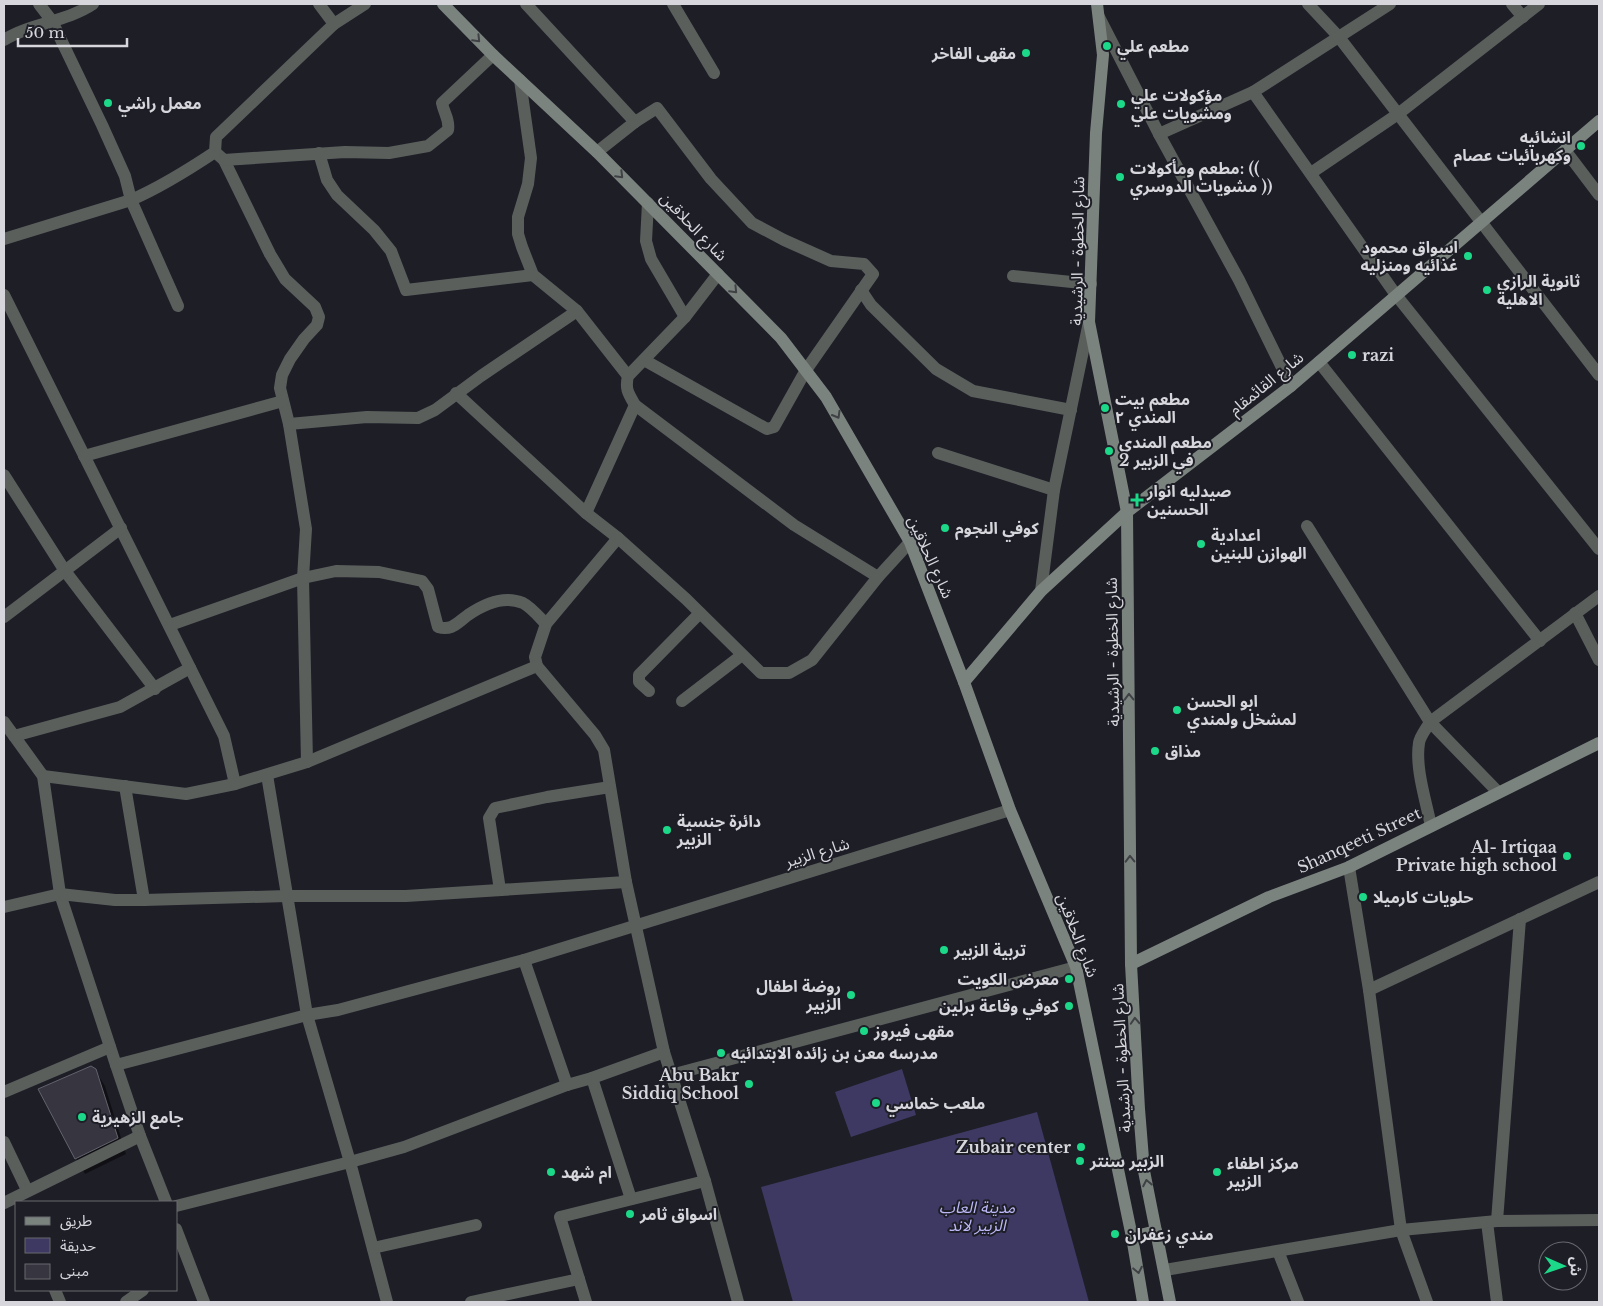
<svg xmlns="http://www.w3.org/2000/svg" width="1603" height="1306" font-family="'Libre Baskerville','Noto Sans Arabic',serif">
<style>
.green{fill:#3d3962}
.shadow{fill:#0007}
.building{fill:#363540;stroke:#63636e}
.lines{fill:none;stroke-linecap:round;stroke-linejoin:round}
.street{stroke:#5a5f5c;stroke-width:12}
.secondary{stroke:#7b837e;stroke-width:12}
.oneway{stroke:#3f4145}
.poi-dot{fill:#1bd988;stroke:#1e1e27;stroke-width:2}
.labels{text-anchor:middle;stroke-width:4;stroke-linejoin:round;paint-order:stroke}
.poi-label{font-size:16px;font-weight:bold;fill:#d6d6dc;stroke:#1e1e27;text-anchor:start}
.street-label{font-size:16px;fill:#d6d6dc;stroke:#1e1e27}
.park-label{font-size:16px;font-style:italic;fill:#bcb8f8;stroke:#1e1e27}
</style>
<rect width="100%" height="100%" fill="#1e1e27"/>
<!-- green -->
<g class="green">
<polygon points="902,1069 916,1115 851,1137 835,1092"/>
<polygon points="1037,1112 1089,1302 793,1302 761,1187"/>
</g>
<!-- shadow -->
<polygon class="shadow" points="95,1070 105,1086 126,1154 85,1174 76,1158"/>
<!-- building -->
<polygon class="building" points="91,1066 96,1069 118,1138 75,1159 38,1089"/>
<g class="lines">
<!-- street -->
<g class="street">
<polyline points="39,4 52,21 102,125 125,176 131,200 178,306"/>
<polyline points="319,4 334,24"/>
<polyline points="526,4 635,122"/>
<polyline points="673,4 714,73"/>
<polyline points="1308,4 1338,36 1599,375"/>
<polyline points="1512,4 1523,17"/>
<polyline points="1099,17 1159,134 1239,280 1291,386"/>
<path d="M4,40C31,23 66,22 93,4"/>
<polyline points="520,80 531,158 528,184 518,217 518,234 522,247 533,275 577,311 628,376"/>
<polyline points="1253,92 1396,295 1599,549"/>
<polyline points="1159,134 1253,92 1390,4"/>
<polyline points="1565,150 1599,195"/>
<polyline points="215,152 224,160 270,254 285,279 315,307 319,317 317,325 304,339 290,359 282,375 280,388 289,424 306,529 303,578 307,762"/>
<polyline points="597,152 635,122 657,108 711,179 752,223 784,240 831,261 864,264 873,274 806,370 774,427 767,429 644,360"/>
<polyline points="319,153 327,180 337,195 374,230 391,251 406,290 533,275"/>
<path d="M224,160L345,152L389,153L428,146L448,130C450,119 444,114 442,103L493,55"/>
<polyline points="1311,173 1398,114 1539,4"/>
<polyline points="648,203 646,241 651,259 685,317"/>
<path d="M4,239L131,200C161,187 188,170 215,152L216,137L334,24L365,4"/>
<path d="M718,274L685,317L628,376C625,389 628,393 635,405L794,525L878,577"/>
<polyline points="1013,276 1091,284"/>
<polyline points="861,290 871,305 936,369 973,391 1071,410"/>
<polyline points="4,295 224,736 235,784"/>
<polyline points="1319,362 1540,641"/>
<polyline points="456,393 586,513 618,538 686,599 761,673 789,673 812,660 878,577 910,542"/>
<polyline points="289,424 367,417 418,418 435,410 481,376 577,311"/>
<polyline points="938,453 1054,490"/>
<polyline points="84,456 283,401"/>
<polyline points="4,475 65,571 155,689"/>
<polyline points="586,513 635,405"/>
<polyline points="1307,526 1430,722 1498,792"/>
<polyline points="618,538 546,624 535,657 537,666 595,735 604,750 626,882 664,1052 705,1181 738,1302"/>
<polyline points="1041,591 1054,490 1089,322"/>
<polyline points="1575,613 1599,660"/>
<polyline points="4,617 121,528"/>
<path d="M170,625L303,578L336,571L379,572L422,581L428,589L438,627C452,631 457,623 468,615C484,604 504,595 523,603C531,607 540,618 546,624"/>
<polyline points="649,691 639,682 639,675 700,613"/>
<polyline points="682,701 742,655"/>
<polyline points="4,722 43,776 60,894 116,1065 140,1136 166,1202"/>
<polyline points="14,736 120,707 190,668"/>
<polyline points="267,775 307,1015 350,1162 387,1302"/>
<polyline points="43,776 186,794 235,784 307,762 537,666"/>
<polyline points="125,786 144,900"/>
<path d="M1431,826C1426,801 1415,768 1419,743C1420,736 1427,728 1430,722L1599,596"/>
<polyline points="1349,867 1369,990 1401,1230 1427,1302"/>
<polyline points="500,890 489,818 495,808 547,797 610,787"/>
<polyline points="4,907 60,894 115,900 144,900 287,896 406,896 626,882"/>
<polyline points="524,960 567,1085"/>
<polyline points="1369,990 1599,882"/>
<polyline points="116,1065 307,1015 338,1010 524,960 1010,810"/>
<polyline points="671,1075 1076,967"/>
<polyline points="592,1078 631,1199"/>
<polyline points="4,1092 110,1047"/>
<polyline points="4,1142 27,1190"/>
<polyline points="4,1203 140,1136"/>
<polyline points="176,1206 350,1162 404,1147 567,1085 592,1078 664,1052"/>
<polyline points="1497,1221 1520,919"/>
<polyline points="1487,1222 1497,1302"/>
<polyline points="176,1229 204,1302"/>
<polyline points="373,1248 476,1225"/>
<polyline points="1278,1251 1298,1302"/>
<polyline points="1165,1270 1401,1230 1497,1221 1599,1220"/>
<polyline points="55,1290 60,1302"/>
<polyline points="126,1302 143,1290"/>
<polyline points="471,1302 579,1279"/>
<polyline points="586,1302 560,1217 705,1181"/>
</g>
<!-- secondary -->
<g class="secondary">
<polyline points="443,4 493,55 597,152 781,338 826,397 910,542 964,682 1010,810 1076,967 1132,1237 1143,1302"/>
<polyline points="1097,4 1103,55 1096,133 1089,322 1127,512 1131,964 1139,1109 1144,1171 1170,1302"/>
<polyline points="964,682 1041,591 1127,512 1291,386 1599,121"/>
<polyline points="1131,964 1269,897 1349,867 1599,743"/>
<polyline points="1132,1237 1156,1231"/>
</g>
</g>
<!-- one-way arrows -->
<defs><path id="oneway-chevron" d="M-2-3.5L2.5 0L-2 3.5" fill="none" stroke-width="1.6" stroke-linecap="round" stroke-linejoin="round" transform="scale(1.25)"/></defs>
<g class="oneway">
<use href="#oneway-chevron" transform="translate(477 39) rotate(46)"/>
<use href="#oneway-chevron" transform="translate(620 175) rotate(45)"/>
<use href="#oneway-chevron" transform="translate(734 290) rotate(46)"/>
<use href="#oneway-chevron" transform="translate(837 415) rotate(60)"/>
<use href="#oneway-chevron" transform="translate(1129 697) rotate(-91)"/>
<use href="#oneway-chevron" transform="translate(1130 859) rotate(-91)"/>
<use href="#oneway-chevron" transform="translate(1135 1021) rotate(-93)"/>
<use href="#oneway-chevron" transform="translate(1147 1183) rotate(-101)"/>
<use href="#oneway-chevron" transform="translate(1138 1270) rotate(79)"/>
</g>
<!-- markers -->
<g class="poi-dot">
<circle cx="1107" cy="46" r="5"/>
<circle cx="1026" cy="53" r="5"/>
<circle cx="108" cy="103" r="5"/>
<circle cx="1121" cy="104" r="5"/>
<circle cx="1581" cy="146" r="5"/>
<circle cx="1120" cy="177" r="5"/>
<circle cx="1468" cy="256" r="5"/>
<circle cx="1487" cy="290" r="5"/>
<circle cx="1352" cy="355" r="5"/>
<circle cx="1105" cy="408" r="5"/>
<circle cx="1109" cy="451" r="5"/>
<path d="M1134.5 492.5h5v5h5v5h-5v5h-5v-5h-5v-5h5z"/>
<circle cx="945" cy="528" r="5"/>
<circle cx="1201" cy="544" r="5"/>
<circle cx="1177" cy="710" r="5"/>
<circle cx="1155" cy="751" r="5"/>
<circle cx="667" cy="830" r="5"/>
<circle cx="1567" cy="856" r="5"/>
<circle cx="1363" cy="897" r="5"/>
<circle cx="944" cy="950" r="5"/>
<circle cx="1069" cy="979" r="5"/>
<circle cx="851" cy="995" r="5"/>
<circle cx="1069" cy="1006" r="5"/>
<circle cx="864" cy="1031" r="5"/>
<circle cx="721" cy="1053" r="5"/>
<circle cx="749" cy="1084" r="5"/>
<circle cx="876" cy="1103" r="5"/>
<circle cx="82" cy="1117" r="5"/>
<circle cx="1081" cy="1147" r="5"/>
<circle cx="1080" cy="1161" r="5"/>
<circle cx="551" cy="1172" r="5"/>
<circle cx="1217" cy="1172" r="5"/>
<circle cx="630" cy="1214" r="5"/>
<circle cx="1115" cy="1234" r="5"/>
</g>
<g class="labels">
<!-- poi labels -->
<g class="poi-label">
<text x="1117" y="52">مطعم علي</text>
<text x="1016" y="59" text-anchor="end">مقهى الفاخر</text>
<text x="1131" y="101">مؤكولات علي<tspan x="1131" dy="18">ومشويات علي</tspan></text>
<text x="118" y="109">معمل راشي</text>
<text x="1571" y="143" text-anchor="end">انشائيه<tspan x="1571" dy="18">وكهربائيات عصام</tspan></text>
<text x="1130" y="174">مطعم ومأكولات: ((<tspan x="1130" dy="18">مشويات الدوسري ))</tspan></text>
<text x="1458" y="253" text-anchor="end">اسواق محمود<tspan x="1458" dy="18">غذائيه ومنزليه</tspan></text>
<text x="1497" y="287">ثانوية الرازي<tspan x="1497" dy="18">الاهلية</tspan></text>
<text x="1362" y="361">razi</text>
<text x="1115" y="405">مطعم بيت<tspan x="1115" dy="18">المندي ٢</tspan></text>
<text x="1119" y="448">مطعم المندي<tspan x="1119" dy="18">2 في الزبير</tspan></text>
<text x="1147" y="497">صيدليه انوار<tspan x="1147" dy="18">الحسنين</tspan></text>
<text x="955" y="534">كوفي النجوم</text>
<text x="1211" y="541">اعدادية<tspan x="1211" dy="18">الهوازن للبنين</tspan></text>
<text x="1187" y="707">ابو الحسن<tspan x="1187" dy="18">لمشخل ولمندي</tspan></text>
<text x="1165" y="757">مذاق</text>
<text x="677" y="827">دائرة جنسية<tspan x="677" dy="18">الزبير</tspan></text>
<text x="1557" y="853" text-anchor="end">Al- Irtiqaa<tspan x="1557" dy="18">Private high school</tspan></text>
<text x="1373" y="903">حلويات كارميلا</text>
<text x="954" y="956">تربية الزبير</text>
<text x="1059" y="985" text-anchor="end">معرض الكويت</text>
<text x="841" y="992" text-anchor="end">روضة اطفال<tspan x="841" dy="18">الزبير</tspan></text>
<text x="1059" y="1012" text-anchor="end">كوفي وقاعة برلين</text>
<text x="874" y="1037">مقهى فيروز</text>
<text x="731" y="1059">مدرسه معن بن زائده الابتدائيه</text>
<text x="739" y="1081" text-anchor="end">Abu Bakr<tspan x="739" dy="18">Siddiq School</tspan></text>
<text x="886" y="1109">ملعب خماسي</text>
<text x="92" y="1123">جامع الزهيرية</text>
<text x="1071" y="1153" text-anchor="end">Zubair center</text>
<text x="1090" y="1167">الزبير سنتر</text>
<text x="1227" y="1169">مركز اطفاء<tspan x="1227" dy="18">الزبير</tspan></text>
<text x="561" y="1178">ام شهد</text>
<text x="640" y="1220">اسواق ثامر</text>
<text x="1125" y="1240">مندي زعفران</text>
</g>
<!-- street labels -->
<g class="street-label">
<text transform="translate(694 226) rotate(46)" y="6">شارع الحلاقين</text>
<text transform="translate(1077 251) rotate(-89)" y="6">شارع الخطوة - الرشيدية</text>
<text transform="translate(1266 383) rotate(-39)" y="6">شارع القائمقام</text>
<text transform="translate(931 557) rotate(66)" y="6">شارع الحلاقين</text>
<text transform="translate(1112 652) rotate(-91)" y="6">شارع الخطوة - الرشيدية</text>
<text transform="translate(1359 840) rotate(-25)" y="6">Shanqeeti Street</text>
<text transform="translate(817 852) rotate(-17)" y="6">شارع الزبير</text>
<text transform="translate(1078 935) rotate(69)" y="6">شارع الحلاقين</text>
<text transform="translate(1121 1058) rotate(-93)" y="6">شارع الخطوة - الرشيدية</text>
</g>
<!-- park labels -->
<g class="park-label">
<text x="977" y="1213">مدينة العاب<tspan x="977" dy="18">الزبير لاند</tspan></text>
</g>
</g>
<!-- border -->
<rect width="1603" height="1306" fill="none" stroke="#d6d6dc" stroke-width="10"/>
<!-- legend -->
<rect x="15" y="1201" width="162" height="90" fill="#1e1e27" stroke="#68686f"/>
<rect x="25" y="1217" width="25" height="8" fill="#7b837e" stroke="#68686f"/>
<text x="60" y="1226" font-size="15" fill="#d6d6dc">طريق</text>
<rect x="25" y="1238" width="25" height="15" fill="#3d3962" stroke="#68686f"/>
<text x="60" y="1251" font-size="15" fill="#d6d6dc">حديقة</text>
<rect x="25" y="1264" width="25" height="15" fill="#363540" stroke="#68686f"/>
<text x="60" y="1276" font-size="15" fill="#d6d6dc">مبنى</text>
<!-- north arrow -->
<g transform="translate(1563 1266) rotate(92)"><circle r="24" fill="#1e1e27" stroke="#68686f"/>
<path d="M0-4L9 19L0 12L-9 19Z" fill="#1bd988"/>
<text y="-8" font-size="14" font-weight="bold" text-anchor="middle" fill="#d6d6dc">ش</text>
</g>
<!-- scale -->
<path d="M18 38v8h109v-8" fill="none" stroke="#d6d6dc" stroke-width="2.5"/>
<text x="25" y="38" font-size="15" fill="#d6d6dc" stroke="#1e1e27" stroke-width="4" paint-order="stroke">50 m</text>
</svg>
